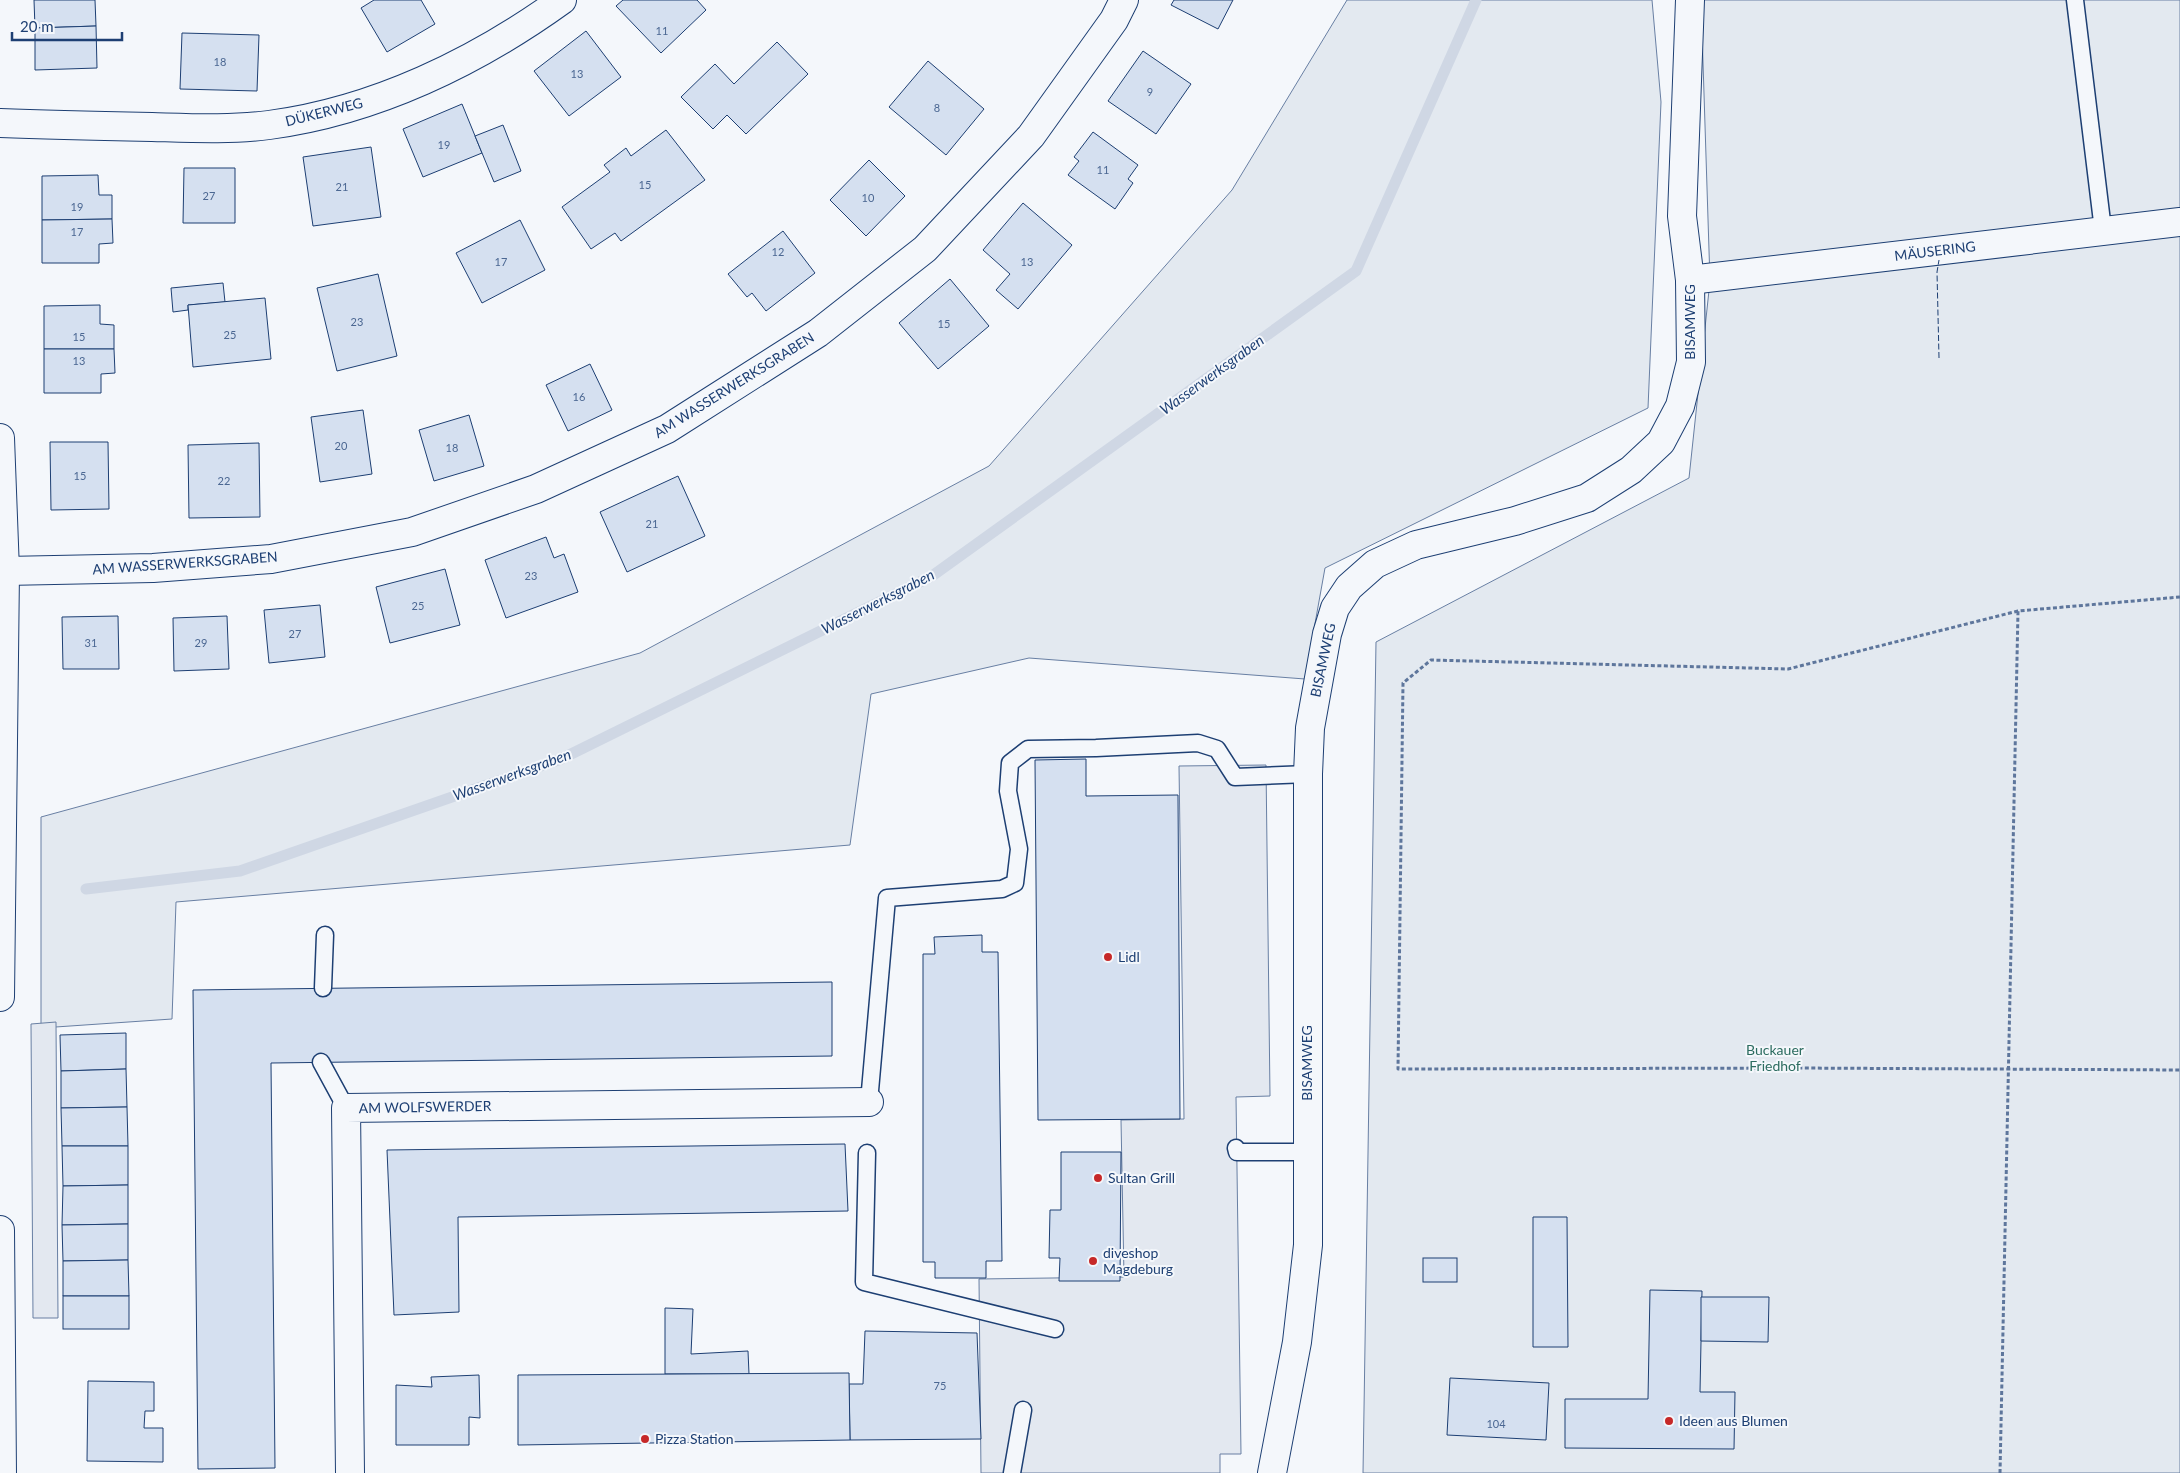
<svg xmlns="http://www.w3.org/2000/svg" width="2180" height="1473" font-family="Lato,sans-serif">
<style>
.green{fill:#e3e9f0;stroke:#687fa3}
.parking{fill:#e3e8f0;stroke:#687fa3}
.lines{fill:none;stroke-linecap:round;stroke-linejoin:round}
.stream{stroke:#cfd7e4;stroke-width:11}
.building{fill:#d5e0f0;stroke:#1d3f73}
.service-casing{stroke:#1d3f73;stroke-width:19}
.minor-casing{stroke:#1d3f73;stroke-width:30}
.path{stroke:#5e769c;stroke-width:3;stroke-dasharray:4 2.5;stroke-linecap:butt}
.service{stroke:#f4f7fb;stroke-width:16}
.minor{stroke:#f4f7fb;stroke-width:28}
.fence{stroke:#1d3f73;stroke-width:1;stroke-dasharray:6 2.5;stroke-linecap:butt}
.poi-dot{fill:#c62828;stroke:#f4f7fb;stroke-width:2}
.labels{text-anchor:middle;stroke-width:4;stroke-linejoin:round;paint-order:stroke}
.number-label{font-size:11px;fill:#4b6792}
.street-label{font-size:14px;fill:#1d3f73;stroke:#f4f7fb}
.poi-label{font-size:14px;fill:#1d3f73;stroke:#f4f7fb;text-anchor:start}
.park-label{font-size:14px;fill:#2c6c60;stroke:#f4f7fb}
.water-label{font-size:15px;font-style:italic;fill:#1d3f73;stroke:#f4f7fb}
</style>
<rect width="100%" height="100%" fill="#f4f7fb"/>
<!-- green -->
<g class="green">
<polygon points="1347,0 1652,0 1661,102 1648,408 1325,568 1305,679 1029,658 871,694 850,845 176,902 172,1019 41,1028 41,817 640,653 989,466 1232,190"/>
<polygon points="1701,0 2180,0 2180,1473 1363,1473 1376,642 1689,478 1710,281"/>
</g>
<!-- parking -->
<g class="parking">
<polygon points="1266,765 1270,1096 1236,1097 1241,1454 1220,1454 1220,1473 981,1473 979,1279 1124,1277 1121,1120 1184,1119 1179,766"/>
<polygon points="56,1022 58,1318 33,1318 31,1024"/>
</g>
<g class="lines">
<!-- stream -->
<polyline class="stream" points="86,889 240,871 561,759 932,576 1356,271 1476,0"/>
</g>
<!-- building -->
<g class="building">
<polygon points="34,0 95,0 96,26 35,28"/>
<polygon points="374,0 421,0 435,24 387,52 361,8"/>
<polygon points="623,0 697,0 706,10 661,53 616,6"/>
<polygon points="1174,0 1233,0 1218,29 1171,5"/>
<polygon points="96,26 97,68 35,70 35,28"/>
<polygon points="586,31 621,77 569,116 534,71"/>
<polygon points="182,33 259,35 257,91 180,89"/>
<polygon points="777,42 808,74 746,134 727,115 713,129 681,97 715,64 734,84"/>
<polygon points="1143,51 1191,84 1156,134 1108,101"/>
<polygon points="928,61 984,109 946,155 889,107"/>
<polygon points="462,104 482,153 423,177 403,129"/>
<polygon points="503,125 521,171 494,182 475,136"/>
<polygon points="666,130 705,180 621,241 615,233 591,249 562,207 610,172 604,165 626,148 631,156"/>
<polygon points="1093,132 1138,165 1128,179 1133,183 1115,209 1068,175 1079,161 1074,157"/>
<polygon points="371,147 381,217 313,226 303,157"/>
<polygon points="869,160 905,196 866,236 830,200"/>
<polygon points="184,168 235,168 235,223 183,223"/>
<polygon points="98,175 99,195 112,195 112,219 42,220 42,176"/>
<polygon points="1023,203 1072,245 1018,309 996,290 1010,274 983,250"/>
<polygon points="112,219 113,243 99,244 99,263 42,263 42,220"/>
<polygon points="520,220 545,270 482,303 456,253"/>
<polygon points="783,231 815,273 766,311 752,293 747,297 728,274"/>
<polygon points="378,274 397,356 337,371 317,288"/>
<polygon points="950,279 989,326 938,369 899,323"/>
<polygon points="223,283 225,302 188,305 188,310 173,312 171,288"/>
<polygon points="265,298 271,359 193,367 188,305"/>
<polygon points="100,305 100,324 114,325 114,349 44,349 44,306"/>
<polygon points="44,349 114,349 115,373 101,374 101,393 44,393"/>
<polygon points="590,364 612,410 568,431 546,385"/>
<polygon points="363,410 372,474 320,482 311,417"/>
<polygon points="469,415 484,466 434,481 419,430"/>
<polygon points="50,442 108,442 109,509 51,510"/>
<polygon points="259,443 260,517 189,518 188,445"/>
<polygon points="678,476 705,536 627,572 600,512"/>
<polygon points="546,537 554,558 564,554 578,592 506,618 485,560"/>
<polygon points="445,569 460,625 390,643 376,587"/>
<polygon points="320,605 325,657 269,663 264,610"/>
<polygon points="118,616 119,669 63,669 62,617"/>
<polygon points="227,616 229,669 174,671 173,618"/>
<polygon points="1086,759 1086,796 1178,795 1180,1119 1038,1120 1035,760"/>
<polygon points="982,935 982,952 998,952 1002,1261 986,1261 986,1278 935,1278 935,1262 923,1262 923,954 935,954 934,937"/>
<polygon points="832,982 832,1056 271,1063 275,1468 198,1469 193,990"/>
<polygon points="126,1033 126,1069 61,1071 60,1035"/>
<polygon points="126,1069 127,1107 61,1108 61,1071"/>
<polygon points="127,1107 128,1146 62,1146 61,1108"/>
<polygon points="845,1144 848,1211 458,1217 459,1312 394,1315 387,1150"/>
<polygon points="62,1146 128,1146 128,1185 63,1186"/>
<polygon points="1061,1152 1121,1152 1120,1281 1059,1281 1060,1258 1049,1258 1050,1210 1061,1210"/>
<polygon points="128,1185 128,1224 62,1225 63,1186"/>
<polygon points="1533,1217 1567,1217 1568,1347 1533,1347"/>
<polygon points="128,1224 128,1260 63,1261 62,1225"/>
<rect x="1423" y="1258" width="34" height="24"/>
<polygon points="128,1260 129,1296 63,1296 63,1261"/>
<polygon points="1650,1290 1702,1291 1700,1392 1735,1392 1734,1449 1565,1448 1565,1399 1648,1399"/>
<rect x="63" y="1296" width="66" height="33"/>
<polygon points="1701,1297 1769,1297 1768,1342 1701,1341"/>
<polygon points="665,1308 693,1309 691,1354 748,1351 749,1374 665,1374"/>
<polygon points="865,1331 977,1333 981,1439 850,1440 849,1384 863,1384"/>
<polygon points="849,1373 850,1440 518,1445 518,1375"/>
<polygon points="479,1375 480,1418 469,1417 469,1445 396,1445 396,1385 432,1387 431,1377"/>
<polygon points="1450,1378 1549,1383 1546,1440 1447,1435"/>
<polygon points="88,1381 154,1382 154,1411 145,1411 144,1428 163,1428 163,1462 87,1461"/>
</g>
<g class="lines">
<defs>
<g id="service">
<polyline points="2075,0 2103,230"/>
<polyline points="323,988 325,935"/>
<polyline points="321,1062 346,1108"/>
<polyline points="869,1102 887,898 1002,889 1015,883 1019,849 1008,791 1010,763 1028,749 1096,748 1198,743 1217,749 1235,777 1308,774"/>
<polyline points="1236,1148 1237,1152 1307,1152"/>
<polyline points="867,1153 864,1282 1055,1329"/>
<polyline points="1012,1473 1023,1410"/>
</g>
<g id="minor">
<path d="M0,123C51,125 101,126 152,127C190,128 231,130 269,125C375,111 476,62 562,0"/>
<polyline points="1690,280 2180,222"/>
<polyline points="0,438 5,571 0,997"/>
<polyline points="5,571 153,568 271,559 412,532 536,489 667,429 818,333 925,249 1031,136 1114,20 1124,0"/>
<polyline points="0,1230 2,1473"/>
<polyline points="350,1473 346,1108 869,1102"/>
<polyline points="1272,1473 1297,1342 1308,1245 1308,774 1310,728 1327,634 1335,608 1349,587 1375,564 1416,545 1515,521 1587,498 1631,470 1661,442 1680,406 1691,362 1690,280 1682,216 1690,0"/>
</g>
</defs>
<!-- service casing -->
<use href="#service" class="service-casing"/>
<!-- minor casing -->
<use href="#minor" class="minor-casing"/>
<!-- path -->
<g class="path">
<polyline points="2180,597 2018,611 1788,669 1431,660 1403,683 1398,1069 1797,1068 2180,1070"/>
<polyline points="2000,1473 2018,611"/>
</g>
<!-- service -->
<use href="#service" class="service"/>
<!-- minor -->
<use href="#minor" class="minor"/>
<!-- fence -->
<polyline class="fence" points="1939,358 1937,272 1939,260"/>
</g>
<!-- markers -->
<g class="poi-dot">
<circle cx="1108" cy="957" r="5"/>
<circle cx="1098" cy="1178" r="5"/>
<circle cx="1093" cy="1261" r="5"/>
<circle cx="1669" cy="1421" r="5"/>
<circle cx="645" cy="1439" r="5"/>
</g>
<g class="labels">
<!-- number labels -->
<g class="number-label">
<text x="662" y="35">11</text>
<text x="220" y="66">18</text>
<text x="577" y="78">13</text>
<text x="1150" y="96">9</text>
<text x="937" y="112">8</text>
<text x="444" y="149">19</text>
<text x="1103" y="174">11</text>
<text x="645" y="189">15</text>
<text x="342" y="191">21</text>
<text x="209" y="200">27</text>
<text x="868" y="202">10</text>
<text x="77" y="211">19</text>
<text x="77" y="236">17</text>
<text x="778" y="256">12</text>
<text x="501" y="266">17</text>
<text x="1027" y="266">13</text>
<text x="357" y="326">23</text>
<text x="944" y="328">15</text>
<text x="230" y="339">25</text>
<text x="79" y="341">15</text>
<text x="79" y="365">13</text>
<text x="579" y="401">16</text>
<text x="341" y="450">20</text>
<text x="452" y="452">18</text>
<text x="80" y="480">15</text>
<text x="224" y="485">22</text>
<text x="652" y="528">21</text>
<text x="531" y="580">23</text>
<text x="418" y="610">25</text>
<text x="295" y="638">27</text>
<text x="91" y="647">31</text>
<text x="201" y="647">29</text>
<text x="940" y="1390">75</text>
<text x="1496" y="1428">104</text>
</g>
<!-- street labels -->
<g class="street-label">
<text transform="translate(324 112) rotate(-14)" y="5">DÜKERWEG</text>
<text transform="translate(1935 251) rotate(-7)" y="5">MÄUSERING</text>
<text transform="translate(1690 322) rotate(-90)" y="5">BISAMWEG</text>
<text transform="translate(734 385) rotate(-32)" y="5">AM WASSERWERKSGRABEN</text>
<text transform="translate(185 563) rotate(-4)" y="5">AM WASSERWERKSGRABEN</text>
<text transform="translate(1323 660) rotate(-78)" y="5">BISAMWEG</text>
<text transform="translate(1307 1063) rotate(-90)" y="5">BISAMWEG</text>
<text transform="translate(425 1107) rotate(-1)" y="5">AM WOLFSWERDER</text>
</g>
<!-- poi labels -->
<g class="poi-label">
<text x="1118" y="962">Lidl</text>
<text x="1108" y="1183">Sultan Grill</text>
<text x="1103" y="1258">diveshop<tspan x="1103" dy="16">Magdeburg</tspan></text>
<text x="1679" y="1426">Ideen aus Blumen</text>
<text x="655" y="1444">Pizza Station</text>
</g>
<!-- park labels -->
<g class="park-label">
<text x="1775" y="1055">Buckauer<tspan x="1775" dy="16">Friedhof</tspan></text>
</g>
<!-- water labels -->
<g class="water-label">
<text transform="translate(1212 375) rotate(-36)" y="5">Wasserwerksgraben</text>
<text transform="translate(878 602) rotate(-27)" y="5">Wasserwerksgraben</text>
<text transform="translate(512 775) rotate(-20)" y="5">Wasserwerksgraben</text>
</g>
</g>
<!-- scale -->
<path d="M12 32v8h110v-8" fill="none" stroke="#1d3f73" stroke-width="2.5"/>
<text x="20" y="32" font-size="15" fill="#1d3f73" stroke="#f4f7fb" stroke-width="4" paint-order="stroke">20 m</text>
</svg>
